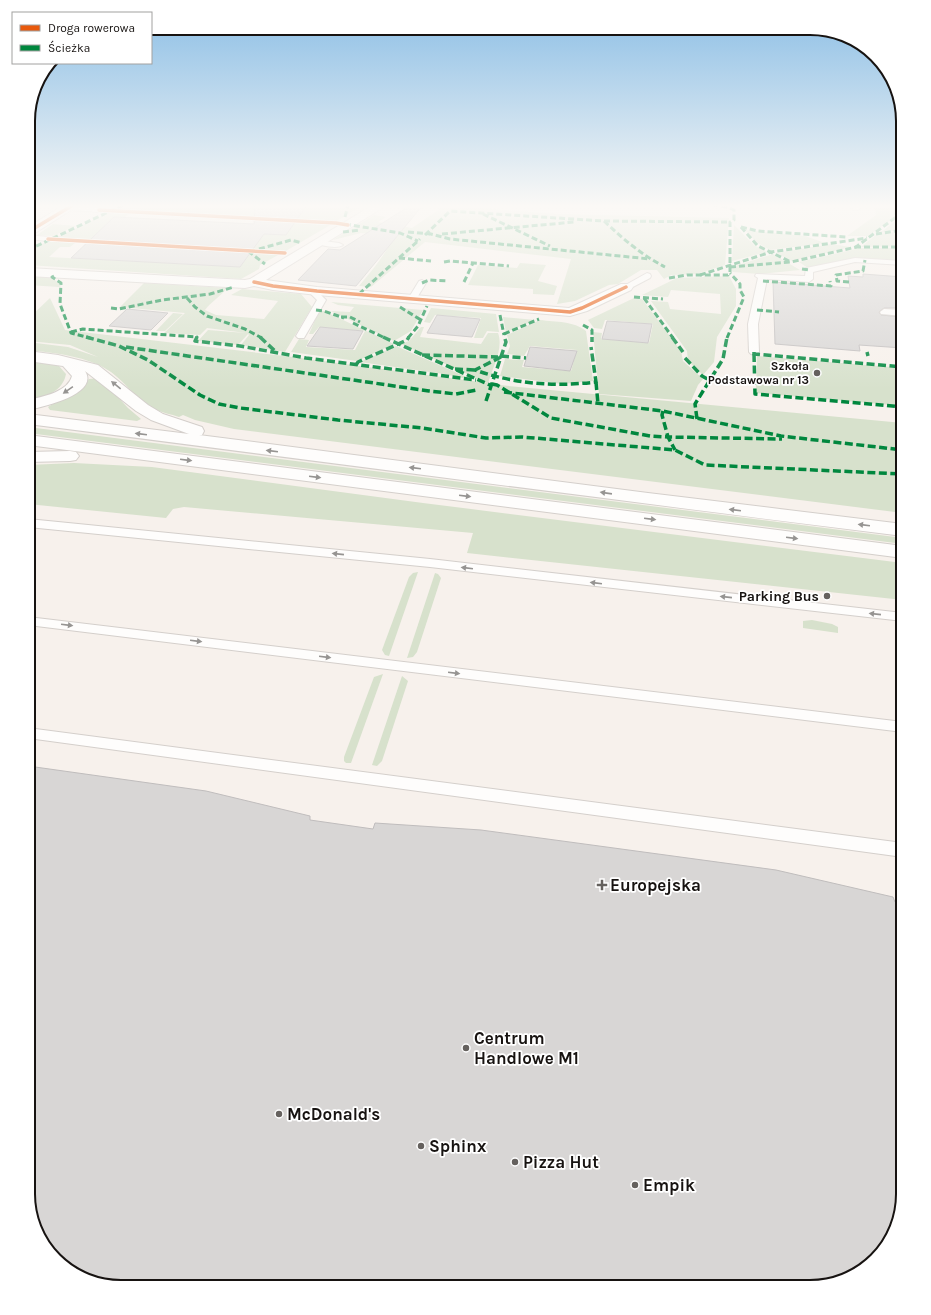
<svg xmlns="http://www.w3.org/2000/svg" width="931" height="1315" font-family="Karla,sans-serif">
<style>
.green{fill:#d7e1cc}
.building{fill:#d8d6d5;stroke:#c0bdbd}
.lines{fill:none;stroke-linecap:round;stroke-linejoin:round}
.service-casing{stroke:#d4cfcb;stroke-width:2}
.minor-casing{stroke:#d4cfcb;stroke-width:2}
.primary-casing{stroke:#d4cfcb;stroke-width:2}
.service{fill:#fefdfc;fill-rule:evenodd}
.minor{fill:#fefdfc;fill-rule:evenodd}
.primary{fill:#fefdfc;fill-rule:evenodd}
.quiet-far1{stroke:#00873e;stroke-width:3;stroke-dasharray:6 3;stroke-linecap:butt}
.quiet{stroke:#00873e;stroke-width:3.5;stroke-dasharray:8 3.5;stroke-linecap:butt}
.cycleway-casing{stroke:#fff;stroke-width:5}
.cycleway{stroke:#e8590c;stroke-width:3.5}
.oneway{fill:#969492}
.poi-dot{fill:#65615e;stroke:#fff;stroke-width:1.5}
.labels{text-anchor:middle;stroke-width:3.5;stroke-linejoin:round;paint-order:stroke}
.far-poi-label{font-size:12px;font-weight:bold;fill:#171311;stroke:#fff;text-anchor:end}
.poi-label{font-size:14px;font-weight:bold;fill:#171311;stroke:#fff;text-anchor:end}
.near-poi-label{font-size:17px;font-weight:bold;fill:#171311;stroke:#fff;text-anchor:start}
.rim{fill:none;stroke:#171311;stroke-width:2}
</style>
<rect width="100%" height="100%" fill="#f7f1ec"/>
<!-- green -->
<g class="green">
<polygon points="125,205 363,205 335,222 113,210"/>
<path d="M460,205H468L467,207L558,214L729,218L725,265L697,274L671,275L664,279L657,270H641L618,284L609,285L575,301L557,304L571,259L425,242L371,287L359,286C372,270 385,256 393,237L361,233L333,240L374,215L386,217L378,222L412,228L444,206L457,208Z"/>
<polygon points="875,205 894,205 895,217 868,236 847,236 876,215"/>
<polygon points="108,213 128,214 124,218 114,217 105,226 286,235 292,226 276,221 332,224 284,252 53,239"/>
<polygon points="898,219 903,223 903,229 880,233"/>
<polygon points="53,224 76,226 53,236 37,235"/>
<polygon points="734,225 754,245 767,252 732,261"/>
<polygon points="745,230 805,236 825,243 770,250 756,242"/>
<polygon points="903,231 903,246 861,247 877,234"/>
<polygon points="48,241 75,243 70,247 60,247 49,257 240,267 247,257 231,251 280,254 260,265 259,269 241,279 28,265 28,251"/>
<polygon points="831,244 851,247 792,261 776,253"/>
<polygon points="860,248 903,248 903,261 857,258 808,268 799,262"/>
<polygon points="773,254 800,270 759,274 733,272 731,270 735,266"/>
<polygon points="520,263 546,265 538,281 557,286 554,295 533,294 533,289 468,285 478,265 517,268"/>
<polygon points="28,275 51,276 61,286 59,287 28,285"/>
<polygon points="729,276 736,289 736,306 717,337 714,362 703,375 688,361 687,351 651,301 668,302 670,309 721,314 720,294 671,290 668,297 642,295 677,278"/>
<path d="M144,283L227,288C220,297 212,301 205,310L216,315L264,319L278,301L231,295L242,289L301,294L312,307L285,352L241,345L249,335L248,334L238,345L198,341L208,330L246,333L207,328L200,335L164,333L185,313L120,307Z"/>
<path d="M50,298L65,330L293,357L487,383L401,344L409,341L421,327H424L420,337L481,344L488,333H498C504,349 492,368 488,384L903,423V513L234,429L195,420L183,415L179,417C171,414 162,413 155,409C138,401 126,383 111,372C88,356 55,353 28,350V342L68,347L98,357L70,345L28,341V319Z"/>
<polygon points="634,298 642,299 681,351 683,361 703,379 698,385 691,401 599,394 593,332 602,333 601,339 649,343 653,324 605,320 602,329 594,328 588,320"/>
<polygon points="331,302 423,310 411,331 394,341 331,311 350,312 354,307 338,305"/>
<polygon points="431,308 496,314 499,332 487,331 483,338 474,338 481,318 435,315 430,323 424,322"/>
<polygon points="319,311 324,311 394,344 357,361 291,352 299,339 309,340 306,347 355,350 365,331 319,327 313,334 309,334"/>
<polygon points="173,313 183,314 165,331 156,331"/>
<polygon points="503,317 536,320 506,332"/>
<path d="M540,320C556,322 574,321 586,331L593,381L562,384L500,376L505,359L524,360L522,367L571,371L577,350L530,346L524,356L507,354L510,346L507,335Z"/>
<polygon points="396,346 462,375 472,380 444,374 360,362"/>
<polygon points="757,356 903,368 903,406 756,393"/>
<path d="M28,360L59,366L66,374C63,391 45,398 28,401Z"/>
<polygon points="100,378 128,408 141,419 137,421 50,410 48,407 80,387 89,379"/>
<polygon points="28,427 903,538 903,544 28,433"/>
<polygon points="74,463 152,467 423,503 903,563 903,600 467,553 473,533 184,507 173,509 166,518 28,504 28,465"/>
<polygon points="418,572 389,656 385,655 382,650 409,577 413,573"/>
<polygon points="435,573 438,574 441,578 417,652 413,657 407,658"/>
<polygon points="812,620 832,624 838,627 838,633 803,628 803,621"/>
<polygon points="383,674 351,763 346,763 344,761 344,757 374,677"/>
<polygon points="402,676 408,681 382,761 377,766 372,765"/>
</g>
<!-- building -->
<g class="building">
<polygon points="255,205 307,205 286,235 264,234 240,267 71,258 114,217 254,224"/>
<polygon points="411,205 423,205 356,286 298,280 328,249 340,250"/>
<polygon points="863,274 903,277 903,308 884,308 879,312 881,315 903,317 903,348 859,345 860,351 775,344 773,282 850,288 848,276 863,277"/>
<polygon points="127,309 168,313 151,330 109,326"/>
<polygon points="437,315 480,319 472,337 427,333"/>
<polygon points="607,321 652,324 648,343 602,339"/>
<polygon points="320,327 363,331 353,349 307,346"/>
<polygon points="530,347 577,351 570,371 524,366"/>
<polygon points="28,766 206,791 310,816 310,820 373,829 375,823 481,830 776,870 893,897 895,902 903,903 903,1194 890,1241 857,1274 810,1287 115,1287 74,1274 41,1241 28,1194"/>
</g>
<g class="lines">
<defs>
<g id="service">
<polygon points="447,205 456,205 450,208 447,208"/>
<polygon points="852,205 860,205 859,210 853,210"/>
<polygon points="66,206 99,208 103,210 99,212 69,210 66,210"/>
<polygon points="28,235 48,237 52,239 48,241 28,239"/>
<path d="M316,240L339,243L343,245C338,249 320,246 315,242Z"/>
<polygon points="855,258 903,261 903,265 855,262 813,272 813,279 809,282 767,279 758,324 759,352 754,355 751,354 749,352 748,324 758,278 755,276 756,274 805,276 806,268"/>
<polygon points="647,273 650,274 651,276 650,278 629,289 623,289 622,287"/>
<polygon points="422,280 426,283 415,301 412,302 409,301 408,299 419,281"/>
<polygon points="317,288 320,289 321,291 320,294 326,300 304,338 298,338 296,336 317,300 311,294 314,289"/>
<polygon points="884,309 903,310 903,316 881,314 880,312"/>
<polygon points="28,519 430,559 903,613 903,621 430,567 28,527"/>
<polygon points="28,617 903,722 903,732 28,625"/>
<polygon points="28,728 903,843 903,857 28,738"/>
</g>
<g id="minor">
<polygon points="64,205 79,205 32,235 28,236 28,227"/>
<polygon points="373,205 387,205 266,280 317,287 569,308 621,284 631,284 633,287 631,290 587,311 570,316 317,295 273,290 254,286 245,288 28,276 28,268 245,280 250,279"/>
</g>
<g id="primary">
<path d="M28,351L58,355L98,365L148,405L163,414L202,427L204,431L202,435H199L648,493L903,524V536C611,500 320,461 28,424V414L189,434L151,420L136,411L85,371C100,394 42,407 28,410V400C42,397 68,392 72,376L63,366L28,361Z"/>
<polygon points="28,435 903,546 903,558 28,445"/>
<polygon points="70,451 76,452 79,456 76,460 70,461 28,462 28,452"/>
</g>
</defs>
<!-- service casing -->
<use href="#service" class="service-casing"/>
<!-- minor casing -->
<use href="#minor" class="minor-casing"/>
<!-- primary casing -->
<use href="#primary" class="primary-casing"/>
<!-- service -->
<use href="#service" class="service"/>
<!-- minor -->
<use href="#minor" class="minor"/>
<!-- primary -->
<use href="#primary" class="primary"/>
<!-- quiet-far1 -->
<g class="quiet-far1">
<polyline points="483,214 550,246"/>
<polyline points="345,217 348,205"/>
<path d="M604,221C623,239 642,255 665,267"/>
<polyline points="345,224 400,233 418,241"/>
<polyline points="741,227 758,231 847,237"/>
<polyline points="741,227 758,246 791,262"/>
<polyline points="343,232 360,230"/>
<polyline points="408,232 430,234"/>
<polyline points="427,233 450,239 650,259"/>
<polyline points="442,234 574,222"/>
<polyline points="876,234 903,230"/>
<polyline points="425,235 450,211 604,221 730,222"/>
<polyline points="855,247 903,247"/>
<polyline points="259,249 291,240 302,243"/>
<polyline points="28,250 123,205"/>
<polyline points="248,251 265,264"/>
<polyline points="399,258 431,261"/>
<polyline points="444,262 450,261 509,266"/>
<polyline points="730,267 791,262 856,247 896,217 896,205"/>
<polyline points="802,269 809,270"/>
<polyline points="700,275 771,252 867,238"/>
<polyline points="54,276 52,277 61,283 60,304 71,333 90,338"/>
<polyline points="669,278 687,275 728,275 730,273 730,222 734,220 734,210 728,207 714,205"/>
<polyline points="763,281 831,286 830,281"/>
<polyline points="464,282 473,263"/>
<polyline points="849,282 837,281 836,275 863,271 865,260"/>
<polyline points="422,283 429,280 448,281"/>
<polyline points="359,294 420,239"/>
<polyline points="634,297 663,299"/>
<polyline points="187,298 195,307 207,316 245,329 262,338"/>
<polyline points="644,298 673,338"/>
<polyline points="400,307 421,320"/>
<polyline points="111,308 119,309 162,300 210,294 234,287"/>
<polyline points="316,310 324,311 344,318"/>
<polyline points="757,310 779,312"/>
<polyline points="500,315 504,335"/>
<polyline points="341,317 350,317 360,322"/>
<polyline points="353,323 385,338"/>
<polyline points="583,325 592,330 592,338"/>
<polyline points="71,332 83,329 197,337 196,338"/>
<polyline points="504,334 539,319"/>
<polyline points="408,338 418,326 427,306"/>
<polyline points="727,338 744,297 740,290 740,284 730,273"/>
</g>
<!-- quiet -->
<g class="quiet">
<polyline points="86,337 119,346 148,360 200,395 219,404 240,408 338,420 422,428 486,438 522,437 675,450 705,465 903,474"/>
<polyline points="197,337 195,341 240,346 306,358 476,380"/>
<polyline points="260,337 276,352"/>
<polyline points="383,337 492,386"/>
<polyline points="592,337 592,342"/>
<polyline points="672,337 683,352"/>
<polyline points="126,347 429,391 456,394 477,390"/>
<polyline points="754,352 754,354 903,367"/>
<polyline points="867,352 868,356"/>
<polyline points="754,354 755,394 903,407"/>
<polyline points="422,355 498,357"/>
<polyline points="501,356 526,358"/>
<path d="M501,357L475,370C515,384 554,387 596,382L591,347"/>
<polyline points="685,358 702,376 709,380"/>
<polyline points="356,365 358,362 407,340 409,337"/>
<polyline points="455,369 475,370"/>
<polyline points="596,382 598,404"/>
<polyline points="492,384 497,385 551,418 650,436 668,437 675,450"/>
<polyline points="504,392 663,411 781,436 903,450"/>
<polyline points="486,401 506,342 505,339"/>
<polyline points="663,411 662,415 668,437 782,439"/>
<polyline points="697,419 695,404 723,359 727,337"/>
</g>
<defs>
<g id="cycleway">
<polyline points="99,210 336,223 348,225"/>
<polyline points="28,232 73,205"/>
<polyline points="48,239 285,253"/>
<polyline points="254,282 273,286 317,291 570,312 582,308 626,287"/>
</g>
</defs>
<!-- cycleway casing -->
<use href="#cycleway" class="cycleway-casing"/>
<!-- cycleway -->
<use href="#cycleway" class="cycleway"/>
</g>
<!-- one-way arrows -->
<defs><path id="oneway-solid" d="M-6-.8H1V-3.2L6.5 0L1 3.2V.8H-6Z"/></defs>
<g class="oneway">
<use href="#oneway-solid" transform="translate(116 385) rotate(-141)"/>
<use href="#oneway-solid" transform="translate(68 390) rotate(145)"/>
<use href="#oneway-solid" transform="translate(141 434) rotate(-173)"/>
<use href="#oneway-solid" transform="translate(272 451) rotate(-173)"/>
<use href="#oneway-solid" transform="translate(186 460) rotate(7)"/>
<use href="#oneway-solid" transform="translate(415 468) rotate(-173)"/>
<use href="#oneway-solid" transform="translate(315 477) rotate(7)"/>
<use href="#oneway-solid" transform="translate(606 493) rotate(-172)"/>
<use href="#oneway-solid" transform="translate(465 496) rotate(7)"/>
<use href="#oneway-solid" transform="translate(735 510) rotate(-173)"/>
<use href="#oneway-solid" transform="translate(650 519) rotate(7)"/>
<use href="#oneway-solid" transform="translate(864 525) rotate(-173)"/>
<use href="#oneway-solid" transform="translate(792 538) rotate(7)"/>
<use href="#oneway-solid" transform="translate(338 554) rotate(-174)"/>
<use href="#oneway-solid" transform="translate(467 568) rotate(-173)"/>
<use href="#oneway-solid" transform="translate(596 583) rotate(-173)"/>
<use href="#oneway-solid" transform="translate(726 597) rotate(-174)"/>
<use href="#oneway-solid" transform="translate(875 614) rotate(-174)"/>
<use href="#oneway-solid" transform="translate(67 625) rotate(7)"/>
<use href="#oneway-solid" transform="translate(196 641) rotate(7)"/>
<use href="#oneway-solid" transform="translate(325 657) rotate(7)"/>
<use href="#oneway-solid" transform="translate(454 673) rotate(7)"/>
</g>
<!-- sky -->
<linearGradient id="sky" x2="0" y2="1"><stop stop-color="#89bde5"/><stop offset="0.53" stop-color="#fbf9f6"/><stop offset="1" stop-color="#fbf9f6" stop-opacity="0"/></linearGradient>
<rect width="931" height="389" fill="url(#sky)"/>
<!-- markers -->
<g class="poi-dot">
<circle cx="817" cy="373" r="4"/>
<circle cx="827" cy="596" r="4"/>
<path d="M600 879h4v4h4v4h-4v4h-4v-4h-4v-4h4z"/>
<circle cx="466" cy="1048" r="4"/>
<circle cx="279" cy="1114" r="4"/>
<circle cx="421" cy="1146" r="4"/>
<circle cx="515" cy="1162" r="4"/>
<circle cx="635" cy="1185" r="4"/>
</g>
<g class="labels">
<!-- far-poi labels -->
<g class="far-poi-label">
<text x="809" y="370">Szkoła<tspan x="809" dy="14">Podstawowa nr 13</tspan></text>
</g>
<!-- poi labels -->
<g class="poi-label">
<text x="819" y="601">Parking Bus</text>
</g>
<!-- near-poi labels -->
<g class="near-poi-label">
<text x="610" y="891">Europejska</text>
<text x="474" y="1044">Centrum<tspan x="474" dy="20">Handlowe M1</tspan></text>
<text x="287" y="1120">McDonald's</text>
<text x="429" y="1152">Sphinx</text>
<text x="523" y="1168">Pizza Hut</text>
<text x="643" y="1191">Empik</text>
</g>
</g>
<!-- crop -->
<path d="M0 0H931V1315H0ZM121 35H810A86 86 0 0 1 896 121V1194A86 86 0 0 1 810 1280H121A86 86 0 0 1 35 1194V121A86 86 0 0 1 121 35Z" fill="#fff" fill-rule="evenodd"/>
<path class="rim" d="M121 35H810A86 86 0 0 1 896 121V1194A86 86 0 0 1 810 1280H121A86 86 0 0 1 35 1194V121A86 86 0 0 1 121 35Z"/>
<!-- legend -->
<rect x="12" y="12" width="140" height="52" fill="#ffffff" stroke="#a2a1a0"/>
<rect x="20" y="25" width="20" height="6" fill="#e8590c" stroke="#a2a1a0"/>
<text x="48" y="32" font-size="12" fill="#171311">Droga rowerowa</text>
<rect x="20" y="45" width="20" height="6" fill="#00873e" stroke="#a2a1a0"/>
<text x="48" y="52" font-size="12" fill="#171311">Ścieżka</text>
</svg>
